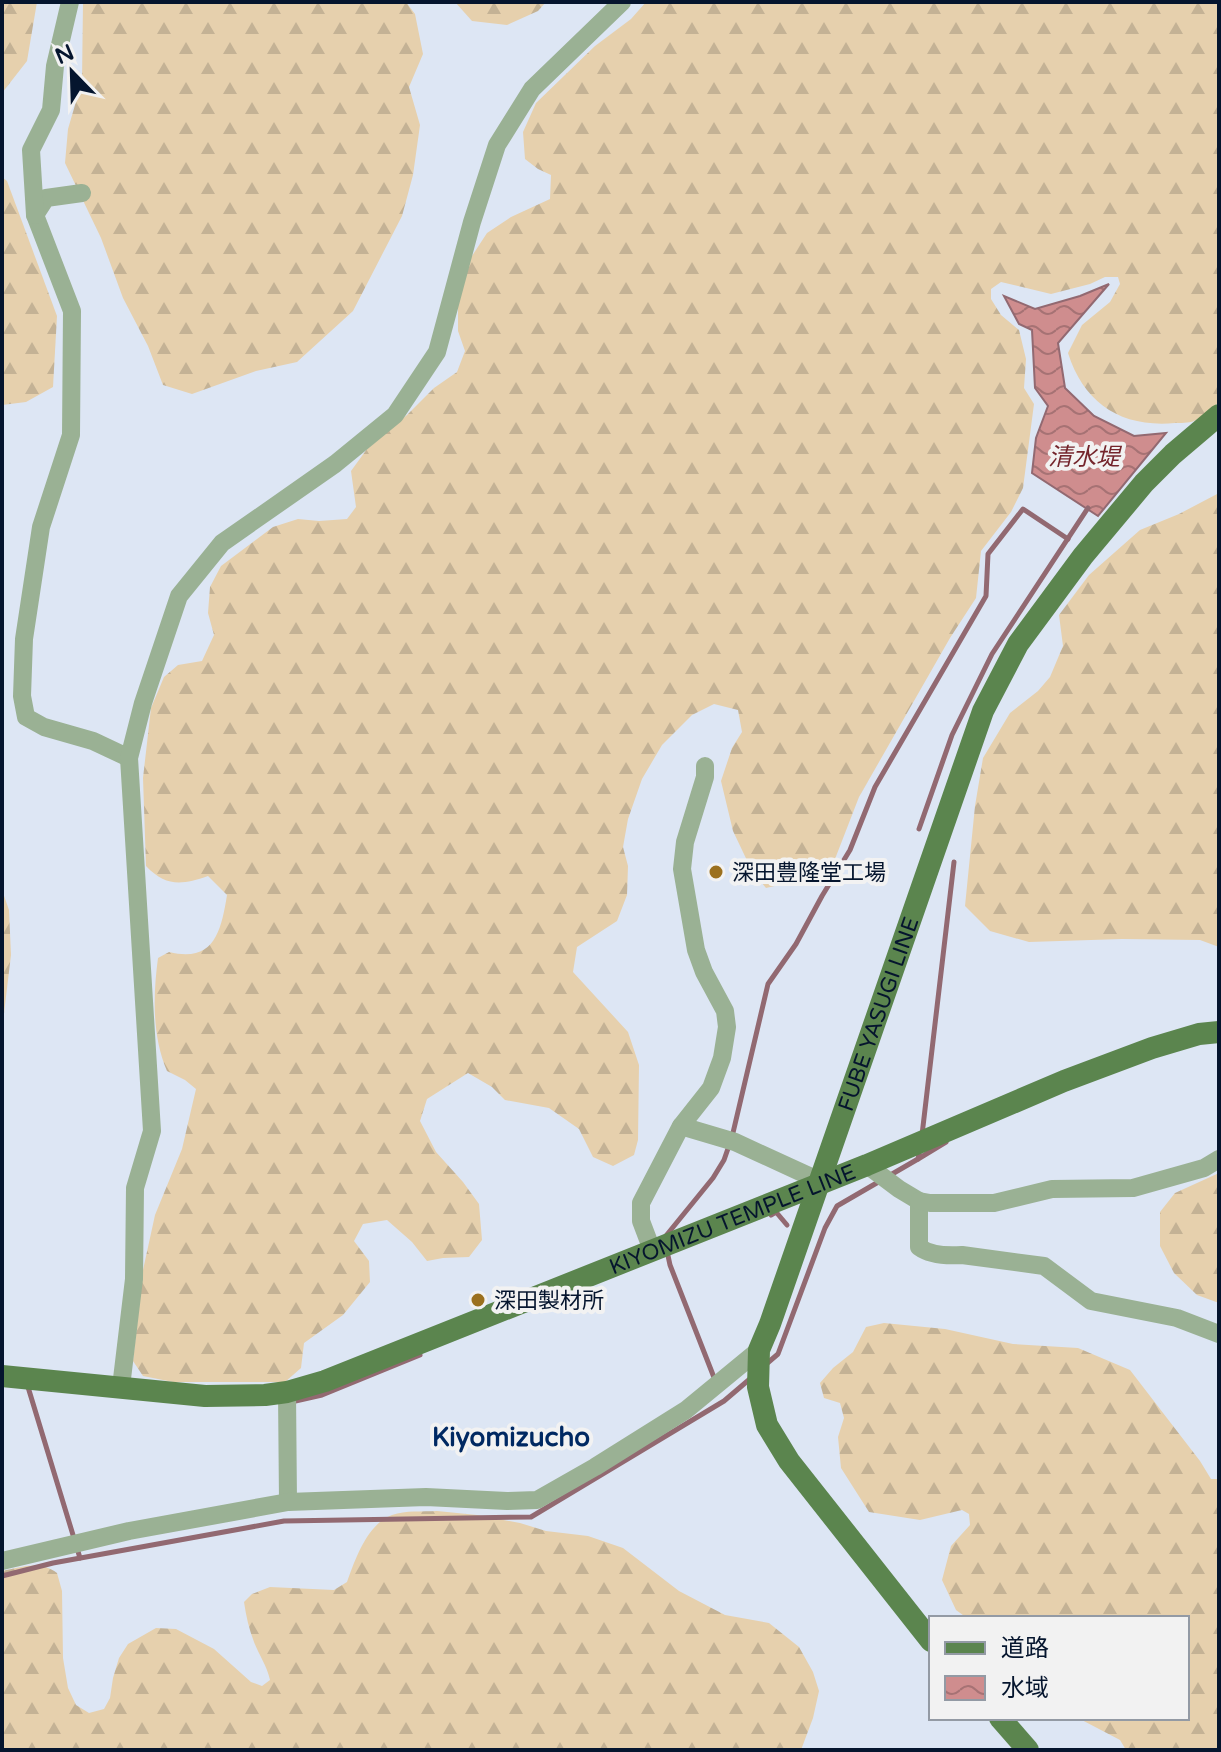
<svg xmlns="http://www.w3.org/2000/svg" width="1221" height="1752" font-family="'Varela Round','Noto Sans JP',sans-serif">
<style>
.forest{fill:url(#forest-firs)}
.water{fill:url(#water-waves);stroke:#926971;stroke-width:2}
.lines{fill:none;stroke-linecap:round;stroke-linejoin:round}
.stream{stroke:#926971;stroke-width:5}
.minor{stroke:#9ab194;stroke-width:18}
.major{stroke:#5b854e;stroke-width:22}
.poi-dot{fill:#9b701e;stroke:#f2f2f2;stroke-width:3}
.labels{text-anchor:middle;stroke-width:8;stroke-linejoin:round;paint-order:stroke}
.poi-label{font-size:22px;fill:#05152e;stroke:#f2f2f2;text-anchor:start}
.street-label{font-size:22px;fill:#05152e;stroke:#f2f2f2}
.water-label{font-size:24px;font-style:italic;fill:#74252c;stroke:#f2f2f2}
.quarter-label{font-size:26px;font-weight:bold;fill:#012962;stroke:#f2f2f2}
</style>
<defs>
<pattern id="forest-firs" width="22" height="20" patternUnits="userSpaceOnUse" patternTransform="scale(2)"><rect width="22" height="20" fill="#e6d0ad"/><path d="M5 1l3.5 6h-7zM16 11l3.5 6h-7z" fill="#c4b295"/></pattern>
<pattern id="water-waves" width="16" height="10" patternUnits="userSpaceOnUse" patternTransform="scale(2)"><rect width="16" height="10" fill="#cf8d8e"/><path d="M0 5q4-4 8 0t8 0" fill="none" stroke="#a67274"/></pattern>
</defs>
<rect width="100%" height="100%" fill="#dde6f4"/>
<!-- forest -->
<g class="forest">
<polygon points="2,2 37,2 27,61 2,93"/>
<polygon points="83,2 406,2 415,14 423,54 409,87 420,125 413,175 402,216 353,311 297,362 256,371 192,394 163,385 148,346 123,298 101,238 65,163 68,129 82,81"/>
<polygon points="455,2 546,2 538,11 507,25 472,21"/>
<path d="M646,2H1219V402C1212,408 1202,418 1194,421C1189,423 1180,423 1175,423C1122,428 1084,404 1068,353L1082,325L1110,302L1120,284L1118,277H1105L1090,284L1051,294L1001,282L991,289V299L1001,315L1019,330L1026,359L1024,388L1034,404L1023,488L1011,512L981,551L976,598L950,638L859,797L835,859L822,866L813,863L798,869L779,885L766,888L752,871L733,831L721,781L732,748L742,732L738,710L714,704L692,715L662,745L642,779L628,819L623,847L628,866L627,895L617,921L577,947L573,972L628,1032L639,1065L638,1140L634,1155L613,1166L593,1157L579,1129L549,1108L505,1100L492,1087L468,1073L427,1099L420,1121L436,1152L463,1182L479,1204L482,1240L469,1257L443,1258L427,1261L412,1242L387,1220L363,1224L354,1241L369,1261L370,1282L343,1315L304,1343L301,1368L285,1382H173L143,1376L133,1361L143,1270L155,1215L182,1149L196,1089L185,1080L167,1071C152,1036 153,995 158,958L169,952C214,963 221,932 227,895L208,876C182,885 166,887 146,866L143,778L151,708L164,677L178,665L202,661L214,635L208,613L210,587L221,566L273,527L298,519L319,521L347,519L356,507L351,471L367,449L407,415L434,388L457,372L465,351L458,331V302L470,259L487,233L511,217L550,199L551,175L538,169L525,159L523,132L536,103L595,46L631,19Z"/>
<polygon points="2,177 7,181 57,316 53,387 26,402 2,405"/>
<polygon points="1219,493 1219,947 1200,940 1122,939 1029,942 990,931 965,906 975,806 983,758 1010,713 1038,691 1050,677 1063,646 1059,615 1089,575 1140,530 1179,514"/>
<polygon points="2,890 9,910 11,955 2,1030"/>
<polygon points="1219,1173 1219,1303 1197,1295 1174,1273 1160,1246 1160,1212 1175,1193"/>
<polygon points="884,1323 945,1329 1013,1344 1078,1348 1130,1370 1200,1461 1211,1479 1219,1479 1219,1750 1126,1750 1120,1740 1078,1718 1187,1718 1187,1618 967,1618 956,1610 942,1580 951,1546 970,1525 969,1514 962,1510 920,1520 869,1512 841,1468 838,1437 844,1418 840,1403 824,1398 820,1383 833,1368 853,1352 866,1327"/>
<path d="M437,1511L477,1515L520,1523L546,1531L588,1536L623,1548L679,1591L725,1615L769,1623L799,1647L813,1672L819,1691L813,1718L801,1750H2V1571C22,1567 40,1560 57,1573L62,1591L63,1658L68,1688L76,1705L89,1713L104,1709L110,1698L113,1678L119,1658L128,1644L156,1628L176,1629L214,1649L251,1682L262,1686L270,1680C267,1666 259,1655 254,1642C249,1629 246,1616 244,1602L252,1594L270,1587L334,1590L347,1582C355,1560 367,1524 392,1515C406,1510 422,1512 437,1511Z"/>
</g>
<!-- water -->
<polygon class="water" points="1109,284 1058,343 1065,388 1094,416 1134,436 1166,433 1098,516 1032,473 1036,438 1048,406 1035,388 1032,330 1019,324 1004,296 1035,309 1080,296"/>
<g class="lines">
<!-- stream -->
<g class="stream">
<polyline points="919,829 952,735 992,654 1088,508"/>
<polyline points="922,1135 954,862"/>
<polyline points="918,1159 946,1142"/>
<polyline points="771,1215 776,1212 787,1225"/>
<polyline points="665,1237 713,1178 724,1160 732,1137 768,984 796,944 822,896 850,850 875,787 986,596 988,554 1023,509 1068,539"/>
<polyline points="667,1251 670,1265 715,1380"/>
<polyline points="764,1366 778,1354 825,1228 837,1206 918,1159 920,1149"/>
<polyline points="28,1387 80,1558"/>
<polyline points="291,1402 322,1395 420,1355"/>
<polyline points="2,1576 53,1563 284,1521 531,1517 724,1401 751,1378"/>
</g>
<!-- minor -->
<g class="minor">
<polyline points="82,193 46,198 35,215 72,311 71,435 41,527 24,639 22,696 26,717 44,727 93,741 129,758"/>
<polyline points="35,215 31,150 51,110 55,66 70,2"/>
<polyline points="681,1126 735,1142 809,1176 817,1185"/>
<path d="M867,1165L899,1189L919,1201V1247C930,1255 948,1256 962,1255L1044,1266L1091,1301L1177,1318L1219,1334"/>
<polyline points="919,1201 930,1203 994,1203 1052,1189 1133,1188 1204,1168 1219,1159"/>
<polyline points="652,1250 641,1221 641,1203 681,1126 711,1088 722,1058 727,1027 725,1011 704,972 696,950 682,869 685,842 705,777 705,766"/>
<polyline points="121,1387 134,1279 135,1188 152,1131 129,758 143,703 179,596 222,543 335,464 395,415 437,352 472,222 497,145 532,89 622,2"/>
<polyline points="287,1392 288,1502"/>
<polyline points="2,1561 129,1531 288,1502 426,1497 507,1501 537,1500 595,1467 686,1410 759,1350"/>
</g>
<!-- major -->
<g class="major">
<path id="s1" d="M2,1376L205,1396L265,1395L287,1392L325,1381L867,1165L1064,1081L1152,1048L1199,1034L1219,1032"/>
<path id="s2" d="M931,1641L789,1461L767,1425L758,1387L759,1350L770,1324L983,711L1018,644L1083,556L1144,483L1173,454L1219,415"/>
<polyline points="1000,1718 1028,1750"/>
</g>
</g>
<!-- markers -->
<g class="poi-dot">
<circle cx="716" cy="872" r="8"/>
<circle cx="478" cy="1300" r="8"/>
</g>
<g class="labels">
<!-- poi labels -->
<g class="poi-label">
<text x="732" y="880">深田豊隆堂工場</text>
<text x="494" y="1308">深田製材所</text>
</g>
<!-- street labels -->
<g class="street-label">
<text dy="8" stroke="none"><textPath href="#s2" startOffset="704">FUBE YASUGI LINE</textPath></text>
<text dy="8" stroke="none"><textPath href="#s1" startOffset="764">KIYOMIZU TEMPLE LINE</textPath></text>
</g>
<!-- water labels -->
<g class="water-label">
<text x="1084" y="465">清水堤</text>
</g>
<!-- quarter labels -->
<g class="quarter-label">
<text x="511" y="1446">Kiyomizucho</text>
</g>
</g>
<!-- border -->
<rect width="1221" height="1752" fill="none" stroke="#05152e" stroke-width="8"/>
<!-- legend -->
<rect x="929" y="1616" width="260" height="104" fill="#f2f2f2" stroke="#939aa4" stroke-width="2"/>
<rect x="945" y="1642" width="40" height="12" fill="#5b854e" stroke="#939aa4" stroke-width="2"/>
<text x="1001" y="1656" font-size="24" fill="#05152e">道路</text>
<rect x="945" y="1676" width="40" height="24" fill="url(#water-waves)" stroke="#939aa4" stroke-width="2"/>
<text x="1001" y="1696" font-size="24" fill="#05152e">水域</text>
<!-- north arrow -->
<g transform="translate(72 72) rotate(337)" stroke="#f2f2f2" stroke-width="6" paint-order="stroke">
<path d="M0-6L14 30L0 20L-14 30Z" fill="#05152e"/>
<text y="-12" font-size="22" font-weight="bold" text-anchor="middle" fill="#05152e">N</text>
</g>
</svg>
